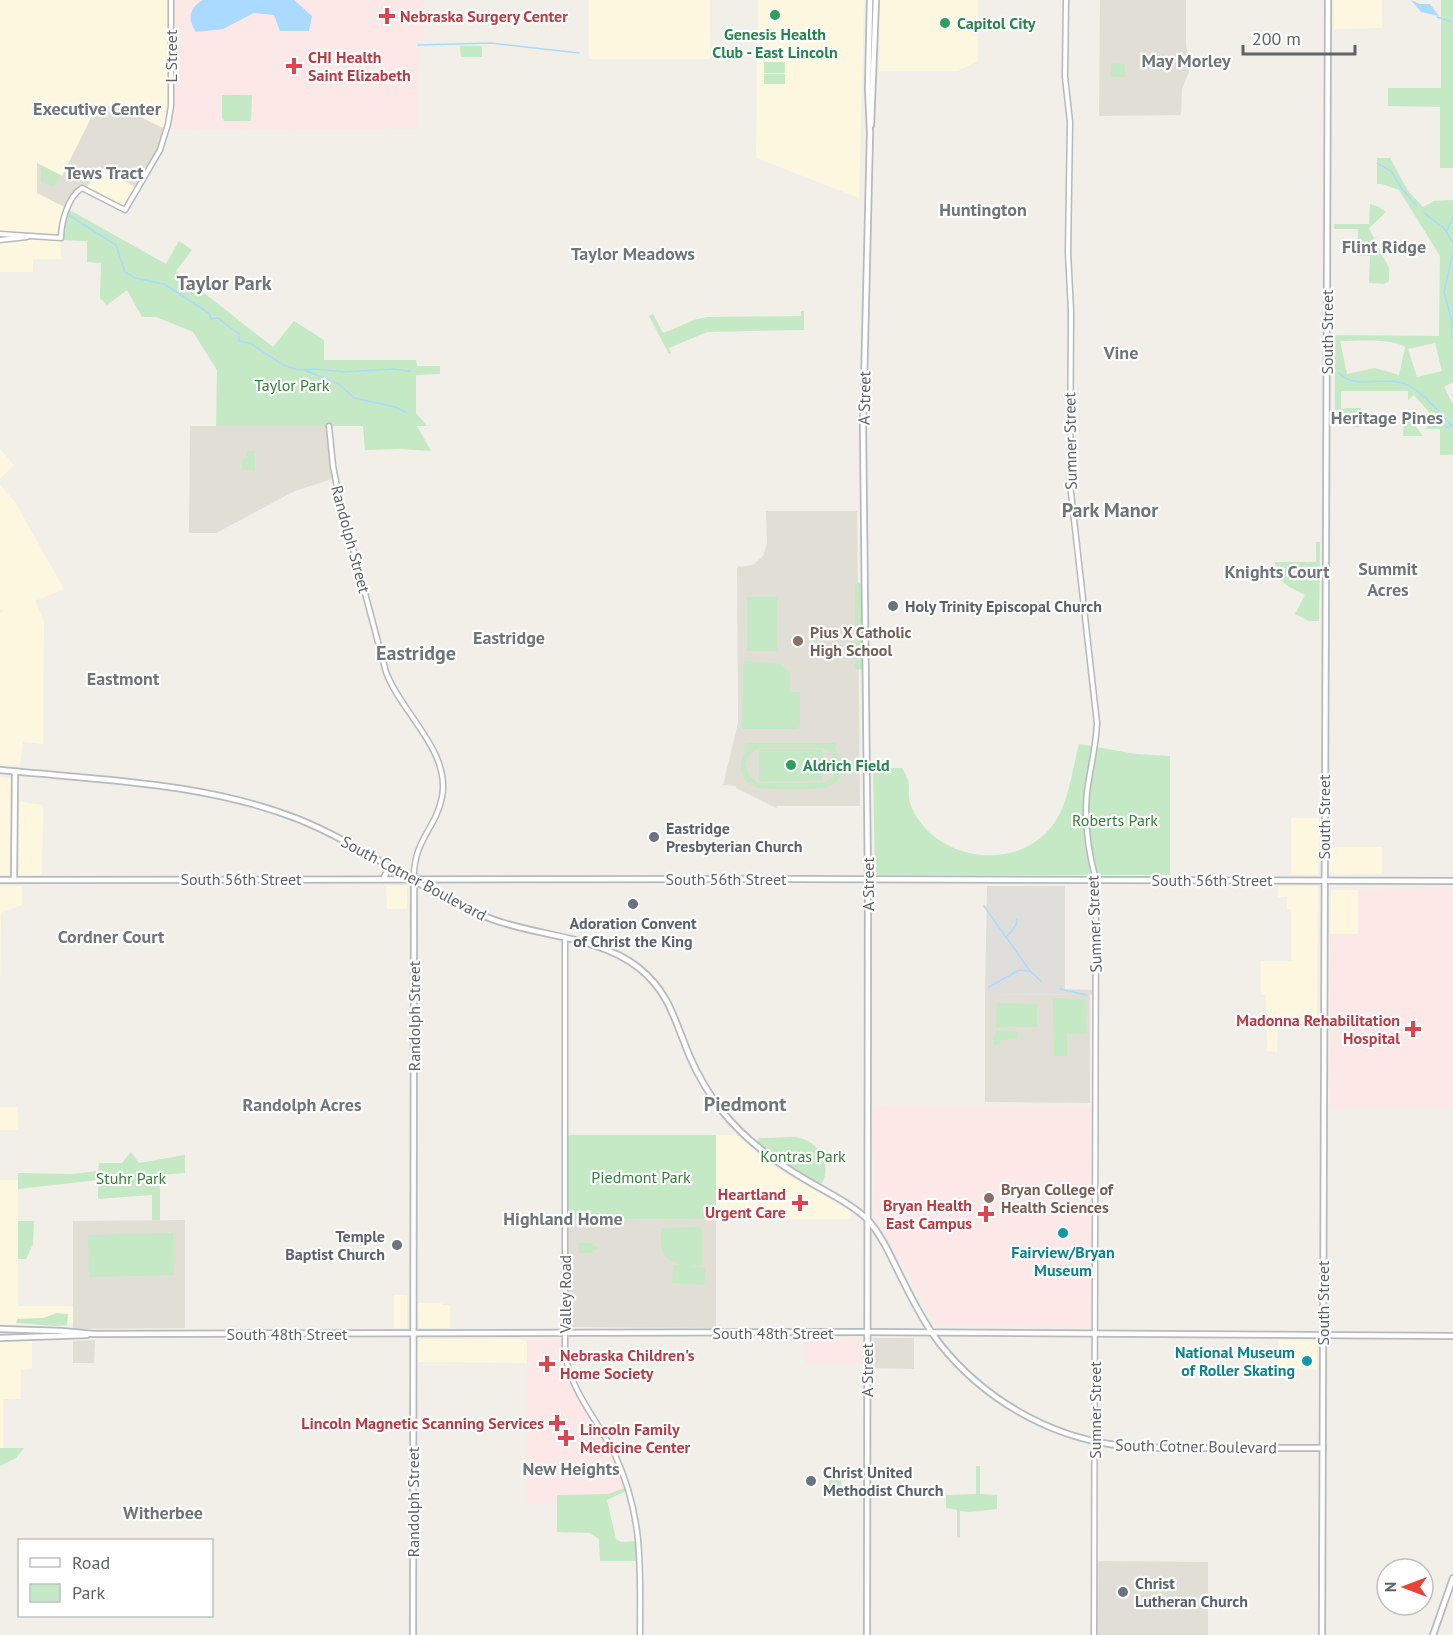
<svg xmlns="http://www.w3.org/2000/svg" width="1453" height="1635" font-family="'PT Sans',sans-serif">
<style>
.commercial{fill:#fef7e0}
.industrial{fill:#e0deda}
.education{fill:#e1ded6}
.medical{fill:#fce8e6}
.green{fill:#c5e8c5;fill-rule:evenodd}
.water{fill:#aadaff}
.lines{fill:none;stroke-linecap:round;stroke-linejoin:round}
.stream{stroke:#aadaff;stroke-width:1.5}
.tertiary-casing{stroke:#b5b8bc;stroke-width:7}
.secondary-casing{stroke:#b6babf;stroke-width:8}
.tertiary{stroke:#fff;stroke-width:4}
.secondary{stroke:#fff;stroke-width:4.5}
.leisure-dot{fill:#2e9e5b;stroke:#fff;stroke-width:2}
.health-dot{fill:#e0444e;stroke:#fff;stroke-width:2}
.worship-dot{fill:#6b7280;stroke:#fff;stroke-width:2}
.education-dot{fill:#8d6e63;stroke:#fff;stroke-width:2}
.culture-dot{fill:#0f9aa8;stroke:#fff;stroke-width:2}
.labels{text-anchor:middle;stroke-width:4.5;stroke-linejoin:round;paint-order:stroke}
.health-label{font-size:16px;font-weight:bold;fill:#be3a42;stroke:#fff;text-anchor:start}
.leisure-label{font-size:16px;font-weight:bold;fill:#27864d;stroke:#fff;text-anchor:start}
.street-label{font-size:16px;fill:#5f6368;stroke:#fff}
.park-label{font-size:16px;fill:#348238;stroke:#fff}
.worship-label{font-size:16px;font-weight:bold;fill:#5b616d;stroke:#fff;text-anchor:start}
.education-label{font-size:16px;font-weight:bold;fill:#785e54;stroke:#fff;text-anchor:start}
.culture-label{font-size:16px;font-weight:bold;fill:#0d838f;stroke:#fff}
.neighbourhood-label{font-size:18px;font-weight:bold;fill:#70757a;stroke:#fff}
.quarter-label{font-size:20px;font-weight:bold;fill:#70757a;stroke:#fff}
</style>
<rect width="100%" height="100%" fill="#f1efe8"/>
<!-- commercial -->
<g class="commercial">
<polygon points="0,0 171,0 171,106 167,130 118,106 94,107 93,114 62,176 37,164 68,209 61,226 61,259 33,259 33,272 0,272 0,240 27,238 0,234"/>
<rect x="589" y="0" width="121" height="59"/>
<polygon points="758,0 864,0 859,198 756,158"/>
<polygon points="880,0 978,0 978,61 957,71 879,71"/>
<polygon points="1334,0 1382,0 1382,28 1334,29"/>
<polygon points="99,166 137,188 125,210 86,189"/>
<polygon points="0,449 14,465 0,479"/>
<polygon points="0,485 15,502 64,589 35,601 44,622 43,744 23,742 20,766 0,764 0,613 5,610 0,610"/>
<polygon points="0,777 15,779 15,801 43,805 42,875 0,875"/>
<polygon points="1291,818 1319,818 1318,875 1291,875"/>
<polygon points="1329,847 1382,847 1382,874 1331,874 1329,873"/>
<polygon points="0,886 22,886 22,905 1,913 0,992"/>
<polygon points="386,886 407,886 407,909 387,909"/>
<polygon points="1278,886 1318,886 1317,1022 1278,1022 1277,1052 1267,1051 1266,995 1261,995 1261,961 1291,961 1291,909 1287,909 1287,897 1278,897"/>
<polygon points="1331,890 1358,890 1358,934 1330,934"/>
<polygon points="0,1059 0,1107 18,1107 18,1130 0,1130"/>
<polygon points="716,1135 737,1135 766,1162 851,1212 851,1219 716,1219"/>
<polygon points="0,1180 18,1180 18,1306 73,1306 73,1323 59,1325 0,1324"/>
<rect x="394" y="1295" width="13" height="33"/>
<polygon points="418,1303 441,1303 442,1305 450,1305 450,1328 419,1328"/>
<polygon points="421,1339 521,1339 527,1342 527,1363 418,1362 418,1341"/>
<polygon points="1278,1340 1317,1341 1317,1370 1278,1369"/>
<polygon points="32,1341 32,1369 21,1370 21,1399 3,1399 3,1448 0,1448 0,1342"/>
</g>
<!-- industrial -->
<polygon class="industrial" points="987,886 1065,886 1065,989 1096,990 1096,995 985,994"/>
<!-- education -->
<g class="education">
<polygon points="1100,0 1186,0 1186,45 1188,54 1193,62 1182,89 1181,115 1099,116"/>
<polygon points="118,106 167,130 164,140 137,188 99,166 86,189 80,189 68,209 37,193 37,163 62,176 93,114 94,107"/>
<polygon points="190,426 329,426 335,478 295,491 216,533 189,533"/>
<polygon points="766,511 857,511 860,806 777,806 776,808 736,788 736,786 723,785 738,723 737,567 753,565 763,556 767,543"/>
<polygon points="985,994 1090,995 1090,1103 985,1102"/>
<polygon points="716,1219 716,1328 565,1327 565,1220"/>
<polygon points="185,1220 185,1328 73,1329 73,1221"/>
<polygon points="873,1338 914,1338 914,1369 872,1368"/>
<polygon points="95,1340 94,1363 73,1363 73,1341"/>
<polygon points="1094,1561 1208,1562 1208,1635 1094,1635"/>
</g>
<!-- medical -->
<g class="medical">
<polygon points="171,0 424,0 424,30 418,68 418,129 167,130 170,112"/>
<polygon points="1453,888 1453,1108 1330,1108 1330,934 1358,934 1358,890"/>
<polygon points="872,1106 1095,1107 1095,1327 937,1326 887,1238 875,1222 881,1222 879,1217 874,1211 875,1151 872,1147"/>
<rect x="805" y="1338" width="56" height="26"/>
<polygon points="527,1340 565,1341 570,1375 615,1455 627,1487 609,1494 557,1495 557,1503 527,1504"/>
</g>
<!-- green -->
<g class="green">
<polygon points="1441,0 1453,0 1453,168 1440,168 1440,107 1388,106 1388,88 1441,88"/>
<polygon points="460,46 482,46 482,57 461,57"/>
<rect x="764" y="62" width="21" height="11"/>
<polygon points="1111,63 1125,64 1125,77 1111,77"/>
<rect x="764" y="74" width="21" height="10"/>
<polygon points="222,95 252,95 251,121 224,121 222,118"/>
<path d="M1377,158H1390L1408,191L1423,207L1434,201L1453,200V382L1444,387L1453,404V455H1440V429H1425L1435,419L1414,395L1408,400V391H1341V410L1347,408H1361V427H1353V421L1335,422V335L1439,336L1440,256L1399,190L1382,184H1377ZM1340,341C1357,341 1392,338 1405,347L1399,375L1375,368L1347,374ZM1435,343L1442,371L1417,377L1408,349Z"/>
<polygon points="41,165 60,175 54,187 41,182"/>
<polygon points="1370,204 1379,207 1386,212 1369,228 1389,268 1389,281 1384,284 1369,283 1370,256 1357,256 1358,229 1334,229 1334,224 1369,224"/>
<polygon points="68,209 166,264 179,241 192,250 176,271 273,347 294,321 324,340 324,360 416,360 417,366 440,366 440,374 416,375 416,413 427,426 417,426 431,451 401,449 365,450 363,426 216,426 217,370 193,332 156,317 142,317 127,290 107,305 100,298 101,263 87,262 87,241 61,240 62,224"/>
<polygon points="801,311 804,311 804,330 707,332 669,348 671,353 669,354 649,316 653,314 663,333 694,320 707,317 801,316"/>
<polygon points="1404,411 1423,436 1403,436"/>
<polygon points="247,451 255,451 255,470 242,470 242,461 247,457"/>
<path d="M1316,542H1320L1319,621H1309L1295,614L1305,595C1289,586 1275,583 1275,562H1316Z"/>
<polygon points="858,582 861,584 862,622 860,624 862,624 862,643 860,643 862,644 862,669 858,670 855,667 855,639 861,638 855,638 855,585"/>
<rect x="747" y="597" width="30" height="54"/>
<polygon points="746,661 780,664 790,673 790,692 800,692 800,726 797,729 742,729 743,664"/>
<path d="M746,743H836V748H834C845,760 845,780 828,787C820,790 763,790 755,787C738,780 737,761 748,749L746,748ZM760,748H821L829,750L835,757C840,769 835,780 821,783H759L749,776L745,764L751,753Z"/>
<path d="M1079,744L1136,754L1170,756V875H875L873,768H902C904,772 907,776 908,780C910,786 908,792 909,798C910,805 914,813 918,819C948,863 1019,869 1052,826C1069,804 1072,770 1079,744Z"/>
<polygon points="761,749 821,749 823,750 823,780 761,782 759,780 759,750"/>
<polygon points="1053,998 1085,999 1087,1034 1067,1034 1067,1056 1054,1056"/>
<polygon points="997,1003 1037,1004 1037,1027 996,1027"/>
<polygon points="996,1030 1018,1032 1018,1039 1001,1040 999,1045 994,1045 993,1042"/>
<polygon points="565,1135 716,1135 716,1219 565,1220"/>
<path d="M794,1137C816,1138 833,1163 822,1183H818L789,1167L757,1142L759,1138Z"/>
<polygon points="131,1152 139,1163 185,1155 185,1173 160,1175 160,1220 152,1220 152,1195 98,1199 98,1180 18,1189 18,1173 72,1174 98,1171 99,1163 122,1163"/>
<polygon points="18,1221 34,1221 33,1244 26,1259 18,1259"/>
<path d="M699,1227L702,1230V1265L688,1266L706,1268L704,1285L672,1283L674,1265H680C659,1257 661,1249 661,1228Z"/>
<polygon points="173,1233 174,1275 89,1277 88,1235"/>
<polygon points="579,1243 593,1243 593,1247 596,1246 598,1248 596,1250 593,1249 593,1253 579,1253"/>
<polygon points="57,1313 68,1314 67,1325 55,1326 16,1323 17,1319 43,1318"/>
<polygon points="0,1448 24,1448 16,1458 0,1466"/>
<polygon points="976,1466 980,1466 980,1494 997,1495 997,1509 970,1512 960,1511 960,1538 957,1537 957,1510 946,1508 946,1495 976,1494"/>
<polygon points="829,1473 837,1473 837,1476 841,1476 841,1488 829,1488"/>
<polygon points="627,1487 628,1490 607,1500 616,1539 621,1542 639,1541 640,1561 600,1561 599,1539 590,1533 557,1532 557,1495 609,1494"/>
</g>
<!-- water -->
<g class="water">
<path d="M203,0H294L312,16L309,31H280L274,15L254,13L223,29L196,32C187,19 189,8 203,0Z"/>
<polygon points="1411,0 1420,4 1430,4 1439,16 1421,12"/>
</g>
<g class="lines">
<!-- stream -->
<g class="stream">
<polyline points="1437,17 1453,22"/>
<polyline points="418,45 491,43 579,53"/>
<polyline points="1377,163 1391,171 1401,188 1417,206"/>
<polyline points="1424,213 1444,228 1453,243"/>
<polyline points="70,216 116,245 125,272 135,278 164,284 209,313 211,319 218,318 239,334 239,341 250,343 283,365 298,370 314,369 343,372 393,369 410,371"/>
<polyline points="1447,231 1453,217"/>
<polyline points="1452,337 1451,318 1444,292 1453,253"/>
<polyline points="304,370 339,384 354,398 395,407 407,413"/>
<path d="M1339,373C1354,389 1379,378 1398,382C1420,386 1438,412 1453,427"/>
<polyline points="1446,427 1453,427"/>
<polyline points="984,906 1030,971 1041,981"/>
<polyline points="1006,938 1016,925 1017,919"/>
<polyline points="989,987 1019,970 1029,971"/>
<polyline points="1060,989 1087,995"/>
</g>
<defs>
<g id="tertiary">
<path d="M1066,0L1065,77L1070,122L1068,252L1071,311L1070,484L1097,723C1096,747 1090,769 1087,792C1084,822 1088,851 1096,880L1094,1635"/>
<path d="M0,234L61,238C61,223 68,196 82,188L125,210L160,150L168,124L171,106V0"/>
<polyline points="0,240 27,237"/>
<path d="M329,426L333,466L338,492L386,672C401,713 451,751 442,797C436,829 413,840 414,879"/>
<path d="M565,939V1353C570,1391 599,1422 615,1455C644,1518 640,1568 640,1635"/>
</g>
<g id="secondary">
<polyline points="871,125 876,0"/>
<path d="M0,770C99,780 204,782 298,819C365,846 422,892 489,918C537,937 597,935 639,968C670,993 675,1022 690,1057C698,1076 709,1094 722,1111C746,1141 775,1162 808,1181C828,1193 852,1204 868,1220C882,1236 891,1257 900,1275C912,1299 924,1323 940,1344C983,1398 1047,1436 1116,1445C1147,1449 1179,1448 1211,1448C1248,1448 1285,1448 1323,1448"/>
<polyline points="383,879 387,872 387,865"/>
<polyline points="0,880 795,879 1453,881"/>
<polyline points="14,880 15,772"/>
<polyline points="0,1329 61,1331 94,1334 863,1332 1453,1336"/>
<polyline points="0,1338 87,1335"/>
<polyline points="413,1635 414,879"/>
<polyline points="867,1635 868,885 863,426 870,133 868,88 870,0"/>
<polyline points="1322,1635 1328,0"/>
<polyline points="1433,1635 1453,1578"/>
</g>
</defs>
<!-- tertiary casing -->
<use href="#tertiary" class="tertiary-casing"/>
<!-- secondary casing -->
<use href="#secondary" class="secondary-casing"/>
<!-- tertiary -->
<use href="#tertiary" class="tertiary"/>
<!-- secondary -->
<use href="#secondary" class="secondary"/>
</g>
<!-- markers -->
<g class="leisure-dot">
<circle cx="775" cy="15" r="6"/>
<circle cx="945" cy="23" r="6"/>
<circle cx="791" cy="765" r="6"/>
</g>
<g class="health-dot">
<path d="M384 7h6v6h6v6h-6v6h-6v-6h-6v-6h6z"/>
<path d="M291 57h6v6h6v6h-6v6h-6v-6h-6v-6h6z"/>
<path d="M1410 1020h6v6h6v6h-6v6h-6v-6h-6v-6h6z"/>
<path d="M797 1194h6v6h6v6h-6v6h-6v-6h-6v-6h6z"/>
<path d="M983 1205h6v6h6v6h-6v6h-6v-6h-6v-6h6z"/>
<path d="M544 1355h6v6h6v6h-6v6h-6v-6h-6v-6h6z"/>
<path d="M554 1414h6v6h6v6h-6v6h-6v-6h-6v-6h6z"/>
<path d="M563 1429h6v6h6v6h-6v6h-6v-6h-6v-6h6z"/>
</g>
<g class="worship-dot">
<circle cx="893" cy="606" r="6"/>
<circle cx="654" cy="837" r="6"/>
<circle cx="633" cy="904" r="6"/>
<circle cx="397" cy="1245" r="6"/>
<circle cx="811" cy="1481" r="6"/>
<circle cx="1123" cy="1592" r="6"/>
</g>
<g class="education-dot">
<circle cx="798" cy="641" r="6"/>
<circle cx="989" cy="1198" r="6"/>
</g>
<g class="culture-dot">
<circle cx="1063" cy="1233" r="6"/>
<circle cx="1307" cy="1361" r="6"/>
</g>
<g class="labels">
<!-- health labels -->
<g class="health-label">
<text x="400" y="22">Nebraska Surgery Center</text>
<text x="308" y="63">CHI Health<tspan x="308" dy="18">Saint Elizabeth</tspan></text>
<text x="1400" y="1026" text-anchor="end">Madonna Rehabilitation<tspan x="1400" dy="18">Hospital</tspan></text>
<text x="786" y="1200" text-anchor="end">Heartland<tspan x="786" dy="18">Urgent Care</tspan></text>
<text x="972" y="1211" text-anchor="end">Bryan Health<tspan x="972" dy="18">East Campus</tspan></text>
<text x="560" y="1361">Nebraska Children's<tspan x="560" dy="18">Home Society</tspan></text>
<text x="544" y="1429" text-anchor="end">Lincoln Magnetic Scanning Services</text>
<text x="580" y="1435">Lincoln Family<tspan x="580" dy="18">Medicine Center</tspan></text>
</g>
<!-- leisure labels -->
<g class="leisure-label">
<text x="957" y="29">Capitol City</text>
<text x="775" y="40" text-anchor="middle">Genesis Health<tspan x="775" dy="18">Club - East Lincoln</tspan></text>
<text x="803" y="771">Aldrich Field</text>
</g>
<!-- street labels -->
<g class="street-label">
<text transform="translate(171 56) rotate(-90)" y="6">L Street</text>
<text transform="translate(1327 332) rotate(-90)" y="6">South Street</text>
<text transform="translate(864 398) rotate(-89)" y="6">A Street</text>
<text transform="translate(1070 441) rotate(-91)" y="6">Sumner Street</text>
<text transform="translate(351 539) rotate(75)" y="6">Randolph Street</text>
<text transform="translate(1324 817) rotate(-90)" y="6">South Street</text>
<text transform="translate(414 878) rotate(28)" y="6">South Cotner Boulevard</text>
<text x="241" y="885">South 56th Street</text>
<text x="726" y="885">South 56th Street</text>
<text x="1212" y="886">South 56th Street</text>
<text transform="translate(868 884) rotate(-90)" y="6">A Street</text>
<text transform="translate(1094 924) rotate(-92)" y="6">Sumner Street</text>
<text transform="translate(414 1016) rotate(-90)" y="6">Randolph Street</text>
<text transform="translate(565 1294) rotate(-90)" y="6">Valley Road</text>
<text transform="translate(1323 1303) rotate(-90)" y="6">South Street</text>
<text x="773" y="1339">South 48th Street</text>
<text x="287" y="1340">South 48th Street</text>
<text transform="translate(867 1370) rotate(-90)" y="6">A Street</text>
<text transform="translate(1095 1410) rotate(-90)" y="6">Sumner Street</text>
<text transform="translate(1196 1446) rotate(1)" y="6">South Cotner Boulevard</text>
<text transform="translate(413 1502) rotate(-90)" y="6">Randolph Street</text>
</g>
<!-- park labels -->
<g class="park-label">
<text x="292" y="391">Taylor Park</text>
<text x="1115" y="826">Roberts Park</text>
<text x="803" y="1162">Kontras Park</text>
<text x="641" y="1183">Piedmont Park</text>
<text x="131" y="1184">Stuhr Park</text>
</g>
<!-- worship labels -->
<g class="worship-label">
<text x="905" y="612">Holy Trinity Episcopal Church</text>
<text x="666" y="834">Eastridge<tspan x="666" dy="18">Presbyterian Church</tspan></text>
<text x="633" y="929" text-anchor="middle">Adoration Convent<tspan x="633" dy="18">of Christ the King</tspan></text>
<text x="385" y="1242" text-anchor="end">Temple<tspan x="385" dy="18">Baptist Church</tspan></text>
<text x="823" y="1478">Christ United<tspan x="823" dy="18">Methodist Church</tspan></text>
<text x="1135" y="1589">Christ<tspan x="1135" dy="18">Lutheran Church</tspan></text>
</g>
<!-- education labels -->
<g class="education-label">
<text x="810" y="638">Pius X Catholic<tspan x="810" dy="18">High School</tspan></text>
<text x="1001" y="1195">Bryan College of<tspan x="1001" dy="18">Health Sciences</tspan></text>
</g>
<!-- culture labels -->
<g class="culture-label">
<text x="1063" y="1258">Fairview/Bryan<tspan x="1063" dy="18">Museum</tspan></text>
<text x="1295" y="1358" text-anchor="end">National Museum<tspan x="1295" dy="18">of Roller Skating</tspan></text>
</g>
<!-- neighbourhood labels -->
<g class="neighbourhood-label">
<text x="1186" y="67">May Morley</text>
<text x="97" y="115">Executive Center</text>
<text x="104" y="179">Tews Tract</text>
<text x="983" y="216">Huntington</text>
<text x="1384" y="253">Flint Ridge</text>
<text x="633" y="260">Taylor Meadows</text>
<text x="1121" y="359">Vine</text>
<text x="1387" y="424">Heritage Pines</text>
<text x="1388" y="575">Summit<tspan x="1388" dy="21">Acres</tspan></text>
<text x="1277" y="578">Knights Court</text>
<text x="509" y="644">Eastridge</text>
<text x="123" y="685">Eastmont</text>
<text x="111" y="943">Cordner Court</text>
<text x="302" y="1111">Randolph Acres</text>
<text x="563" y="1225">Highland Home</text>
<text x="571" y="1475">New Heights</text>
<text x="163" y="1519">Witherbee</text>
</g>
<!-- quarter labels -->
<g class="quarter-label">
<text x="224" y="290">Taylor Park</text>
<text x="1110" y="517">Park Manor</text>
<text x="416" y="660">Eastridge</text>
<text x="745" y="1111">Piedmont</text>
</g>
</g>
<!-- legend -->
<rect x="18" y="1539" width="195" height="78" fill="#ffffff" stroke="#bfc1c3" stroke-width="1.5"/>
<rect x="30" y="1558" width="30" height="9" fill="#ffffff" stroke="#bfc1c3" stroke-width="1.5"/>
<text x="72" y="1569" font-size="18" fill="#5f6368">Road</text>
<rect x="30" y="1584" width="30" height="18" fill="#c5e8c5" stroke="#bfc1c3" stroke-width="1.5"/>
<text x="72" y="1599" font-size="18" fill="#5f6368">Park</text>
<!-- north arrow -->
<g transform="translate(1405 1587) rotate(270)"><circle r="28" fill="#ffffff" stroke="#bfc1c3" stroke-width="1.5"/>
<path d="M0-4.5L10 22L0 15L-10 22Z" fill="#ea4335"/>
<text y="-9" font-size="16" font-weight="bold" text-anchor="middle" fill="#5f6368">N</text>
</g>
<!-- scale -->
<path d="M1243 45v9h112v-9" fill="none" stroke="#5f6368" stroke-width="3"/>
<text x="1252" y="45" font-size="18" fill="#5f6368" stroke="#ffffff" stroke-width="4.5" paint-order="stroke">200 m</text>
</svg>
